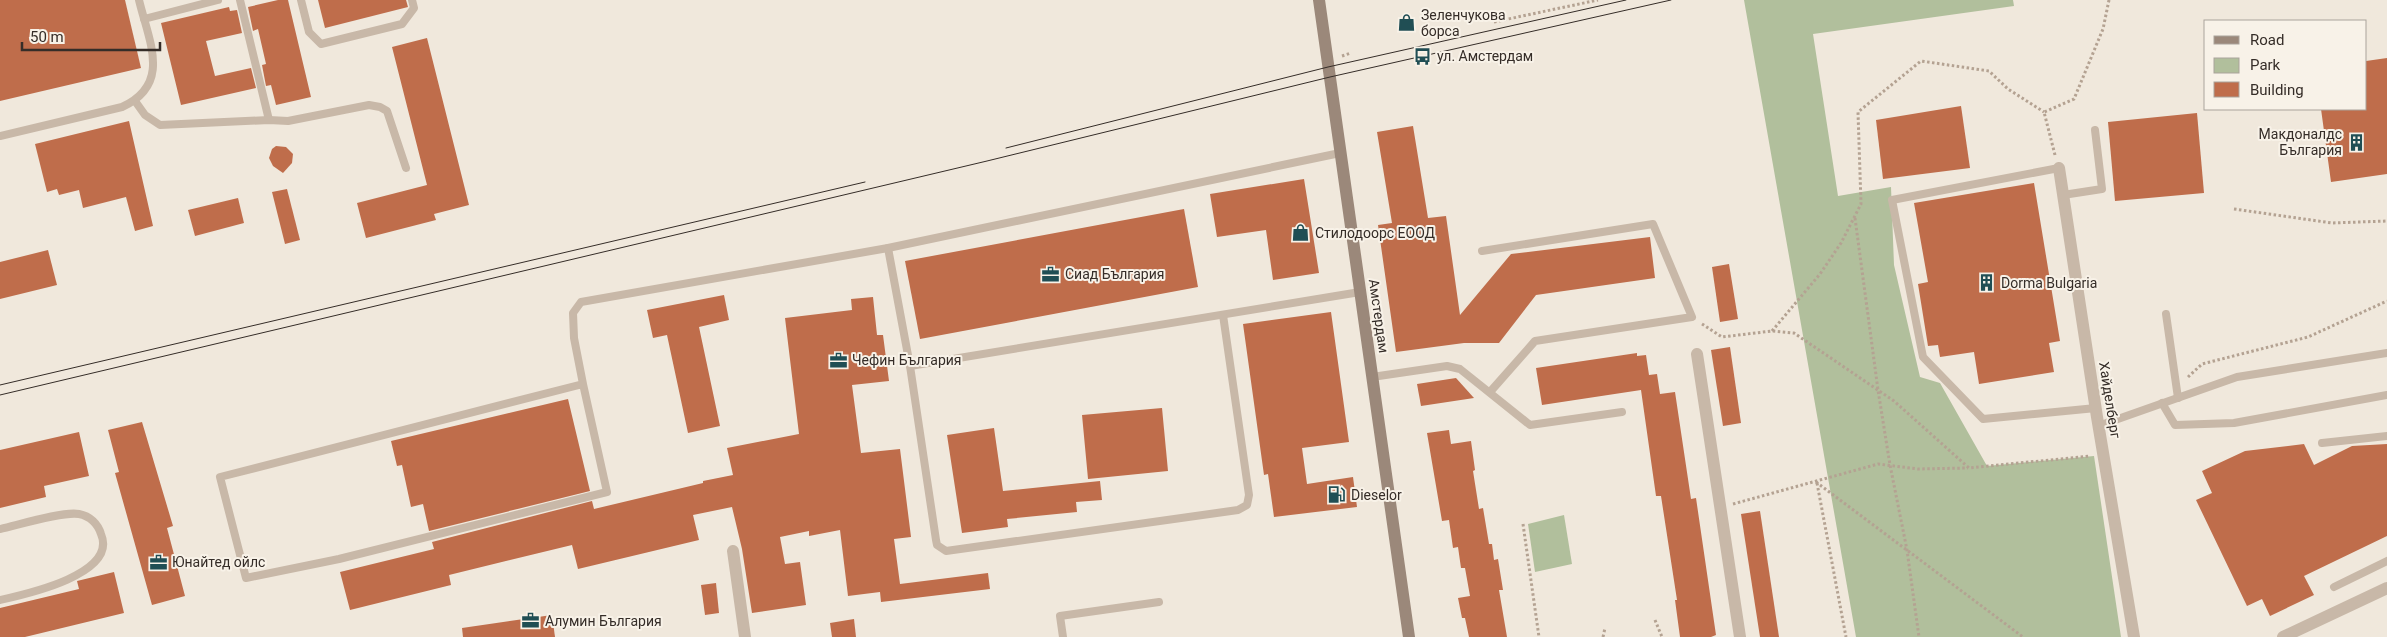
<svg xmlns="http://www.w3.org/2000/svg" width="2387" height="637" font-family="Roboto,sans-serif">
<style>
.green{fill:#b1bf9c}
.building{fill:#bf6d4b}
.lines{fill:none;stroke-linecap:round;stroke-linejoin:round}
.path{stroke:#b4a292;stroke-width:3;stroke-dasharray:2.5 2.5;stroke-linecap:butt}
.lane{stroke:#c8b8a8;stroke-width:8}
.street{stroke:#c8b8a8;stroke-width:12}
.secondary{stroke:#9b887a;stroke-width:12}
.tram{stroke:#352d28;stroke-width:1}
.labels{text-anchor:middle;stroke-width:4;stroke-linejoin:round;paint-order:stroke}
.poi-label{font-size:14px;fill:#352d28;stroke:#f8f2e8;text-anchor:start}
.street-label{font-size:14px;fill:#352d28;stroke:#f8f2e8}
</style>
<rect width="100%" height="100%" fill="#f0e8dc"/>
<!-- green -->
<g class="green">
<polygon points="1744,0 2013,0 2014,6 1813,34 1838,196 1891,187 1894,265 1920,377 1940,383 1987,466 2094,456 2121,637 1856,637"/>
<polygon points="1564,515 1572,564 1535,572 1528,524"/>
</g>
<!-- building -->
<g class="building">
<polygon points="0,0 125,0 141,68 0,101"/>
<polygon points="278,0 288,0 311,97 276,105 271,85 266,86 262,65 266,64 258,29 253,31 248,7"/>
<polygon points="318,0 406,0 408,7 325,28"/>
<polygon points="229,7 230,11 237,10 242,33 206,41 215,76 251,68 256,88 181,105 161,23"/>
<polygon points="427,38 469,205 434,214 436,220 366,238 357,203 427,185 392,47"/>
<polygon points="2387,58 2387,174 2331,182 2321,109 2366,109 2366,61"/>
<polygon points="1961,106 1970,168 1883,179 1876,120"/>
<polygon points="2197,113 2204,193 2115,201 2108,122"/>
<polygon points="129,121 153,226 135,231 126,197 83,208 79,190 59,195 57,189 47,192 35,144"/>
<polygon points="1413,126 1428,218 1446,216 1460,315 1511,254 1650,237 1655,278 1536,295 1499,343 1464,343 1396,352 1378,225 1392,223 1377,132"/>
<polygon points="276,146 286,147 293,154 292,163 283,173 273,166 269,158 272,149"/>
<polygon points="1304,179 1319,273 1273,280 1266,230 1217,237 1210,194"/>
<polygon points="2034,183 2060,341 2049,343 2054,372 1979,384 1974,352 1940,357 1938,345 1928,346 1918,284 1928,282 1914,203"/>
<polygon points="287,189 300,240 285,244 272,192"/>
<polygon points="238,198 244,223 195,236 188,210"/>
<polygon points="1184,209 1198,287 920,339 905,261"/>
<polygon points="48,250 57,285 0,299 0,262"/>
<polygon points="1729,264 1738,319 1720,322 1712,267"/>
<polygon points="724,295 729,320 699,327 720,426 688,433 667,335 653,338 647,310"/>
<polygon points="873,297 877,335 883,335 889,381 852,385 861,453 900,449 911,537 894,539 900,584 988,573 990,589 881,602 880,592 848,596 840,530 809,536 809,531 780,537 785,564 800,562 806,605 752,613 742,549 732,507 693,515 699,540 578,569 572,545 449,575 451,585 350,610 340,572 434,549 432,542 592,501 594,509 703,483 703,481 733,475 727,448 799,434 785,318 852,310 851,299"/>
<polygon points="1331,312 1349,442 1302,448 1307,484 1353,477 1357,507 1274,517 1268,474 1264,475 1243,324"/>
<polygon points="1730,347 1741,423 1723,426 1711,350"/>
<polygon points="1637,353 1637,356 1646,355 1649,375 1657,374 1660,394 1675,392 1691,499 1696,498 1716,635 1711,637 1680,637 1675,600 1677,600 1661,496 1656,496 1641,390 1542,405 1536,368"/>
<polygon points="1456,378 1474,398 1421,406 1417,384"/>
<polygon points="568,399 590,491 429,531 423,504 411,507 402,465 397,466 391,441"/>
<polygon points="1162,408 1168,471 1088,479 1082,415"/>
<polygon points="142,422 173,526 167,528 185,596 152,605 115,473 119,472 108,430"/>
<polygon points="994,428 1003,491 1100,481 1102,500 1076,502 1077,512 1007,519 1008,527 962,533 947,435"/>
<polygon points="1449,430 1451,444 1471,441 1475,470 1473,471 1479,509 1483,508 1489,544 1492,544 1494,560 1498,559 1503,590 1499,590 1507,637 1469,637 1465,618 1462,618 1458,598 1470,596 1465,568 1461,568 1458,547 1453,548 1449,520 1442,521 1427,433"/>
<polygon points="79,432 89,476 44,486 46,497 0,508 0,450"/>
<polygon points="2304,444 2314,465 2352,446 2387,444 2387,536 2304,576 2314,595 2270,616 2262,599 2247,606 2196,500 2212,493 2202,471 2245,451"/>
<polygon points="1760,511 1779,637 1760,637 1741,514"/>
<polygon points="114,572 124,613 25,637 0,637 0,608 79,589 77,581"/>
<polygon points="716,583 719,613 705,615 701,585"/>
<polygon points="552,615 555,637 463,637 462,628"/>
<polygon points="854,619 856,637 832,637 830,623"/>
</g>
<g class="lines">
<!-- path -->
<g class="path">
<polyline points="1494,22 1598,0"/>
<polyline points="1342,56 1351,53"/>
<polyline points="2055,155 2044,112 2074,99 2103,29 2109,0"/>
<polyline points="2234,209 2332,223 2387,221"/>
<polyline points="1855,218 1878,390 1890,465 1907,550 1919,637"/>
<polyline points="1702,324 1722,337 1772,331 1794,333 1894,401 1969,468 2090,456"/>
<polyline points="1772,331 1820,274 1841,243 1861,204 1858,112 1921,61 1989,71 2008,89 2044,112"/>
<polyline points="2188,377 2202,364 2308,337 2387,301"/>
<polyline points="1816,482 2023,637"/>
<polyline points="1817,483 1846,637"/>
<polyline points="1733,504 1878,464 1918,469 1968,468"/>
<polyline points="1523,524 1539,637"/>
<polyline points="1655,620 1662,637"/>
<polyline points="1603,637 1605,628"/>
</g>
<!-- lane -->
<g class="lane">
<polyline points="240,0 269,120"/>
<polyline points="301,0 309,32 321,44 402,24 414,8 412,0"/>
<polyline points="144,19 218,0"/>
<polyline points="135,101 145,115 160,125 269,120 288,121 369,105 380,107 387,111 406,168"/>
<path d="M0,136L122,107C172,84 149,42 139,0"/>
<polyline points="2059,168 1892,200 1923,357 1983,419 2096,408"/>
<polyline points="2063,195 2102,189 2095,130"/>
<polyline points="888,248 910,366 1360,292"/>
<polyline points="1482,251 1653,224 1692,317 1535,341 1490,392"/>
<polyline points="2166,314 2178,398"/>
<polyline points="910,366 936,540 937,545 946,551 1238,510 1247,505 1249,495 1223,315"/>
<polyline points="1372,377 1447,366 1460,369 1530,425 1622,412"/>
<polyline points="583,384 607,492 339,559 246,578 220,477 583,384 574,338 573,313 581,302 888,248 1340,153"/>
<polyline points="2162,403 2175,425 2234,423 2387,395"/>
<polyline points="2098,426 2237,377 2387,353"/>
<polyline points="2322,443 2387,436"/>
<path d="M0,529C18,525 63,511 79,514C90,516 98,524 101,534C118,574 27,594 0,600"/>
<polyline points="2334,587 2387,561"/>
<polyline points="1063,637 1060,616 1159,602"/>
</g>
<!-- street -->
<g class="street">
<polyline points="2059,168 2097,417 2134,637"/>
<polyline points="1697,354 1740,637"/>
<polyline points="733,551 745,637"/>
<polyline points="2283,637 2387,588"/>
</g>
<!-- secondary -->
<polyline class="secondary" points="1319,0 1409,637"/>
<!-- tram -->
<g class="tram">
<polyline points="1006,148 1328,67 1626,0"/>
<polyline points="0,385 865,182"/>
<polyline points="0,395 987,161 1330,77 1671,0"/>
</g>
</g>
<!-- icons -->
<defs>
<symbol id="shop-bare" viewBox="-9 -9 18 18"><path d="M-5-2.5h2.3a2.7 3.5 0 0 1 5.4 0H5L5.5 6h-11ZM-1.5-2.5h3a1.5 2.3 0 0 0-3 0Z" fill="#204e54" stroke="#f8f2e8" stroke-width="2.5" paint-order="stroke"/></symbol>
<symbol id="bus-bare" viewBox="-9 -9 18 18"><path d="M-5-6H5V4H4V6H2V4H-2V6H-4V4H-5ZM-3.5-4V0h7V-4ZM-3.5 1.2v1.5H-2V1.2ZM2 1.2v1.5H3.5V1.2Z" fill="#204e54" stroke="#f8f2e8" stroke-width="2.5" paint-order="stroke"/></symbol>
<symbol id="building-bare" viewBox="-9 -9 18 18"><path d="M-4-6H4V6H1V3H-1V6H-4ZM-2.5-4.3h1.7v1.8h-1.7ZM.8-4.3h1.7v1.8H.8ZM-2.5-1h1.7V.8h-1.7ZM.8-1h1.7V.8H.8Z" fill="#204e54" stroke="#f8f2e8" stroke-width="2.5" paint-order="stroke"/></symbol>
<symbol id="office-bare" viewBox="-9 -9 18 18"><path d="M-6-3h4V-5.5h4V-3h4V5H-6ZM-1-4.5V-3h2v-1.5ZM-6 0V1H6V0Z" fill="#204e54" stroke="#f8f2e8" stroke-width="2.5" paint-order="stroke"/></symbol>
<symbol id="fuel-bare" viewBox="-9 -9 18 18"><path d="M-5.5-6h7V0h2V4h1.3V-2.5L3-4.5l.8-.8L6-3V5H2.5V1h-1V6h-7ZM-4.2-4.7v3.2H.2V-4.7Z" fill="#204e54" stroke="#f8f2e8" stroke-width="2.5" paint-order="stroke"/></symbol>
</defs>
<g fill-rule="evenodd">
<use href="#shop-bare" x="1394" y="10" width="25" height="25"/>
<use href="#bus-bare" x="1410" y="44" width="25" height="25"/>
<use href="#building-bare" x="2344" y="130" width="25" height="25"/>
<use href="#shop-bare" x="1288" y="220" width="25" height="25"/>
<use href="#office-bare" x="1038" y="262" width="25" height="25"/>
<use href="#building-bare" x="1974" y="270" width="25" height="25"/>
<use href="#office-bare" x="826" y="348" width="25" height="25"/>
<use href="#fuel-bare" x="1324" y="482" width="25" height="25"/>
<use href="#office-bare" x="146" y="550" width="25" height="25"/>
<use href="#office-bare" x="518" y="608" width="25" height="25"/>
</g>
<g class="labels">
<!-- poi labels -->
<g class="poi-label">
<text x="1421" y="20">Зеленчукова<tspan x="1421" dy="16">борса</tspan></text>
<text x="1437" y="61">ул. Амстердам</text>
<text x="2342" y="139" text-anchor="end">Макдоналдс<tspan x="2342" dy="16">България</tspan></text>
<text x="1315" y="238">Стилодоорс ЕООД</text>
<text x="1065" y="279">Сиад България</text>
<text x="2001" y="288">Dorma Bulgaria</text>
<text x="852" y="365">Чефин България</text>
<text x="1351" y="500">Dieselor</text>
<text x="172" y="567">Юнайтед ойлс</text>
<text x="545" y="626">Алумин България</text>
</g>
<!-- street labels -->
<g class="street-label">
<text transform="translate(1379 316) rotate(82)" y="5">Амстердам</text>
<text transform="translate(2110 400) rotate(81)" y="5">Хайделберг</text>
</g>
</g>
<!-- legend -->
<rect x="2204" y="20" width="162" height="90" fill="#f8f2e8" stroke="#aaa39b"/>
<rect x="2214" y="36" width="25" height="8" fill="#9b887a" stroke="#aaa39b"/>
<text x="2250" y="45" font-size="15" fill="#352d28">Road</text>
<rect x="2214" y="58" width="25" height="15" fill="#b1bf9c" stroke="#aaa39b"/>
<text x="2250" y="70" font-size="15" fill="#352d28">Park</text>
<rect x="2214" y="82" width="25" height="15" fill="#bf6d4b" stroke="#aaa39b"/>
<text x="2250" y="95" font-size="15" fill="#352d28">Building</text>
<!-- scale -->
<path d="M22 42v8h138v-8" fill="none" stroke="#352d28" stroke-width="2.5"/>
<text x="30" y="42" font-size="15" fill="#352d28" stroke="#f8f2e8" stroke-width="4" paint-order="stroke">50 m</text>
</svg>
